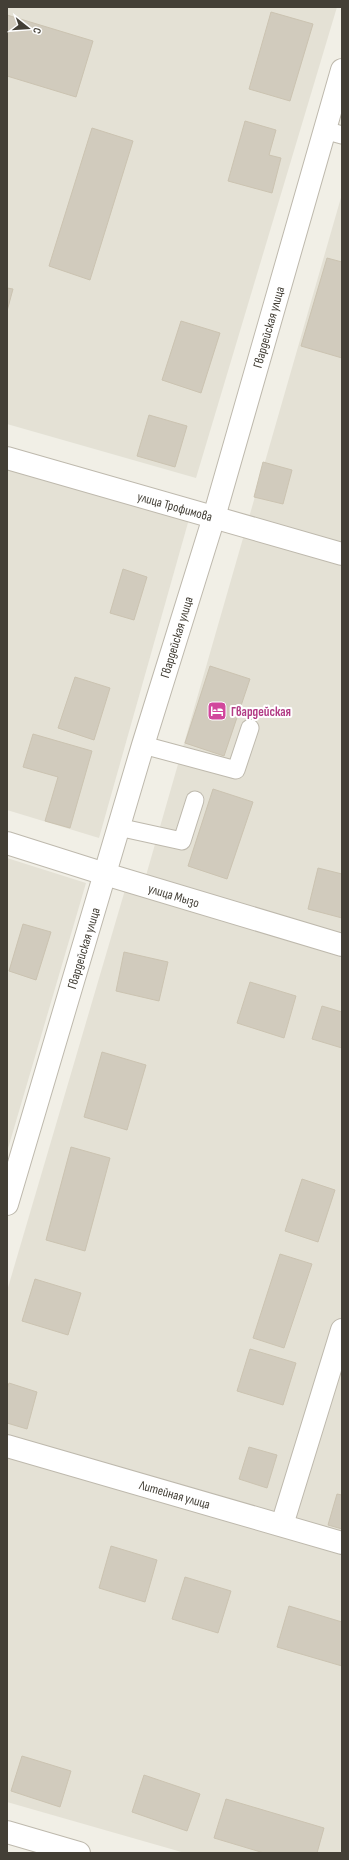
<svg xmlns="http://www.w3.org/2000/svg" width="349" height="1860" font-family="'Sofia Sans Condensed',sans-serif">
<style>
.residential{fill:#e4e1d5}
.building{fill:#d1cbbd;stroke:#cbc3b1}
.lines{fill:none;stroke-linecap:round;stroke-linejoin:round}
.service-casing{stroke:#beb9ad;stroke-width:19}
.minor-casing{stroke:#beb9ad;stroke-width:24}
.service{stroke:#fff;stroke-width:17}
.minor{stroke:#fff;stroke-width:22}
.labels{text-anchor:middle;stroke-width:4;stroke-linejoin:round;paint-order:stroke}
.street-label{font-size:13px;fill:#433f36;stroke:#fff}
.hotel-label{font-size:13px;font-weight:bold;fill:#b23c85;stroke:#fff;text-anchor:start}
</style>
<rect width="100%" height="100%" fill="#f1efe6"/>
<!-- residential -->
<g class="residential">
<polygon points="7,7 337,7 196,478 7,424"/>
<polygon points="342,194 342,943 143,886"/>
<polygon points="7,460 191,512 99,838 7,810"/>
<polygon points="7,858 86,883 7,1152"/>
<polygon points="125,890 342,951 342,1853 185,1853 7,1802 7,1291"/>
</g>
<!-- building -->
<g class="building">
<polygon points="271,12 313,24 290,101 249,89"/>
<polygon points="7,15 93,41 76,97 7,76"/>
<polygon points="245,121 276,130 269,155 281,158 272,193 228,181"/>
<polygon points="92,128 133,141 90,280 49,266"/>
<polygon points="327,258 342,262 342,358 301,346"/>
<polygon points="7,288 13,289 7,311"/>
<polygon points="181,321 220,333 201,393 162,380"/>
<polygon points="149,415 187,426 175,467 137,456"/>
<polygon points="263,462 292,470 283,504 254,497"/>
<polygon points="123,569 147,577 134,620 110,613"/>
<polygon points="210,666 250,679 224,756 185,743"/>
<polygon points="75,677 110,688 94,740 58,728"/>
<polygon points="33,734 92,751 70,828 45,821 58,777 23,767"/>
<polygon points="213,789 253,802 227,879 188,866"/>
<polygon points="318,868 342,874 342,918 308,909"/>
<polygon points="23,924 51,932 36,980 9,971"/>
<polygon points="124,952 168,962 159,1001 116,991"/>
<polygon points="250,982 296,996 284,1038 237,1023"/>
<polygon points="322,1006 342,1012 342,1048 312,1039"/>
<polygon points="102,1052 146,1065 127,1130 84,1117"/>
<polygon points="71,1147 110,1158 85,1251 46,1240"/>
<polygon points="302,1179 335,1190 318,1242 285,1231"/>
<polygon points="280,1254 312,1264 284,1348 253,1338"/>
<polygon points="35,1279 81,1293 68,1335 22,1321"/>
<polygon points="250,1349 296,1363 283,1405 237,1391"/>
<polygon points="9,1383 37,1392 27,1429 7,1423 7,1389"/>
<polygon points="249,1447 277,1455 267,1488 239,1479"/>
<polygon points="337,1494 342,1495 342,1529 328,1525"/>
<polygon points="111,1546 157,1560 145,1602 99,1588"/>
<polygon points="185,1577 231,1591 218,1633 172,1619"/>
<polygon points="289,1606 342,1622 342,1666 277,1647"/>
<polygon points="22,1756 71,1771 60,1807 11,1791"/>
<polygon points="144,1775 200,1794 187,1831 132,1812"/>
<polygon points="226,1799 324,1828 317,1853 264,1853 214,1838"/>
</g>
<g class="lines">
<defs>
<g id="service">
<polyline points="324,130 342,135"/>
<polyline points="143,745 236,770 250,728"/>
<polyline points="118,827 182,841 195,800"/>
</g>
<g id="minor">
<polyline points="7,458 342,554"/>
<polyline points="7,843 105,874 342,945"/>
<polyline points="7,1204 143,745 214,517 342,70"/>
<polyline points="7,1446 342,1543"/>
<polyline points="282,1525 342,1330"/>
<polyline points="7,1832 79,1853"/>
</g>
</defs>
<!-- service casing -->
<use href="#service" class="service-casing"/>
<!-- minor casing -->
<use href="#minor" class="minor-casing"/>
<!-- service -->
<use href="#service" class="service"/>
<!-- minor -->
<use href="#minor" class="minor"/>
</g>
<!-- icons -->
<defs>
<symbol id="hotel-square" viewBox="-11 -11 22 22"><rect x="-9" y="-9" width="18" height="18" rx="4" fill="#d1479c" stroke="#fff"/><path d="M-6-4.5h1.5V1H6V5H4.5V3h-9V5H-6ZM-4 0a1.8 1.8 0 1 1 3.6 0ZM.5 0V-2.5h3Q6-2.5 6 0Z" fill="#fff"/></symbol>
</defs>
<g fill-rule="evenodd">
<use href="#hotel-square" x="206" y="700" width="22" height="22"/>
</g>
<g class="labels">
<!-- street labels -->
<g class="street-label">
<text transform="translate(268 327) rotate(-74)" y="5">Гвардейская улица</text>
<text transform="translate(175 506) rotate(16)" y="5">улица Трофимова</text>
<text transform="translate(176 637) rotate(-73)" y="5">Гвардейская улица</text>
<text transform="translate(174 895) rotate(17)" y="5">улица Мызо</text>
<text transform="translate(83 948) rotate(-73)" y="5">Гвардейская улица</text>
<text transform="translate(175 1494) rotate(16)" y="5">Литейная улица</text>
</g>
<!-- hotel labels -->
<g class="hotel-label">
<text x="231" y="716">Гвардейская</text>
</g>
</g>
<!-- border -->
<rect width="349" height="1860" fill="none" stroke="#433f36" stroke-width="16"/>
<!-- north arrow -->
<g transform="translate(28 28) rotate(107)" stroke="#ffffff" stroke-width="3" paint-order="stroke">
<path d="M0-3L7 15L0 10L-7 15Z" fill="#433f36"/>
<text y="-6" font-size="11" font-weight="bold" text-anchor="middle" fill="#433f36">С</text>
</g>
</svg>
